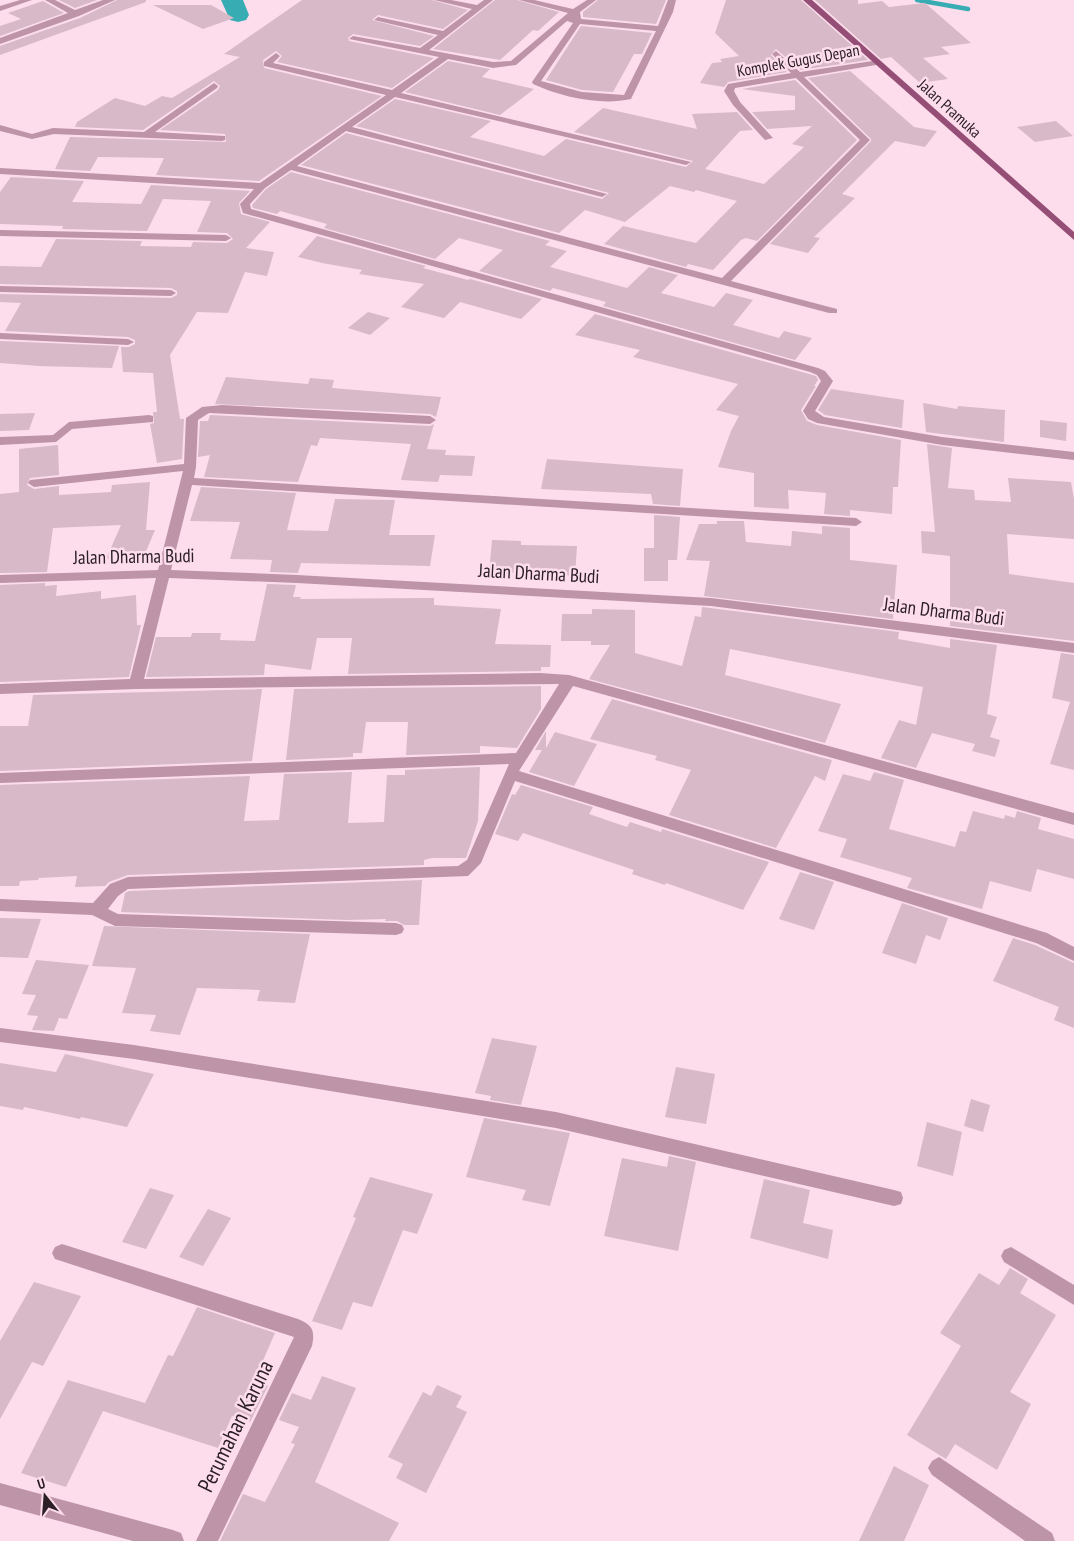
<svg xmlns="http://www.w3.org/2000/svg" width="1074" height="1541" font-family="'PT Sans Narrow',sans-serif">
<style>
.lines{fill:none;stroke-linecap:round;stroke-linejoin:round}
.stream{stroke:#38acb3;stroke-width:4.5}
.river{fill:#38acb3;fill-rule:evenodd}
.building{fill:#d8b9c8}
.street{fill:#be94a9;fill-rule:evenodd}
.primary{fill:#954e75;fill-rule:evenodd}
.labels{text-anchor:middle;stroke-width:5;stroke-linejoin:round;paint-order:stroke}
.far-street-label{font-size:16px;fill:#2c2026;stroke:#fdddec}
.street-label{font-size:19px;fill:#2c2026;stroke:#fdddec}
.near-street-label{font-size:22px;fill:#2c2026;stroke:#fdddec}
</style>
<rect width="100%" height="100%" fill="#fdddec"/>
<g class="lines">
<!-- stream -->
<polyline class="stream" points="917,0 968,9"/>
<!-- river -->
<polygon class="river" points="221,0 243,0 249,15 246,20 238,22 230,20"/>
</g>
<!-- building -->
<g class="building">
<polygon points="59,0 97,0 75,8"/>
<polygon points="117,0 146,0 146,2 0,55 0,46 80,18"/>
<polygon points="302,0 432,0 468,10 443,29 378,15 372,20 434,36 420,46 353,34 348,38 349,41 434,58 392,88 277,62 282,56 276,51 263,60 264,68 382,96 259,181 156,175 164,158 98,157 90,171 55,169 70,137 226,142 225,134 160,130 218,90 220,86 214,81 143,130 75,127 77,122 115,98 145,106 162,96 172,98 240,57 224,54"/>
<polygon points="495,0 517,0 559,12 538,31 533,30 500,60 433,49"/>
<polygon points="598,0 666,0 656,24 583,17 583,12"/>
<polygon points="726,0 801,0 868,60 801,70 776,49 771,55 787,72 728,82 724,87 700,83 712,63 722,62 720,59 739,56 715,33"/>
<polygon points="815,0 858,0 858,4 882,1 889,7 925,3 971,43 941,47 950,54 923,58 948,79 920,83 891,57 881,59"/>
<polygon points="43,1 64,13 0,36 0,26 21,19 8,13"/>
<polygon points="153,5 211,5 234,18 203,29"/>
<polygon points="581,26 652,33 642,54 634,54 613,92 582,90 546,80"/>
<polygon points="448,61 490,69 482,77 534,89 500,115 405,92"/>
<polygon points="850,71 914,127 937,131 925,147 895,141 842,194 855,198 814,237 820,238 808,253 770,244 871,141 871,139 808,78"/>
<polygon points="795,80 857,140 757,241 746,238 741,240 713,270 688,264 686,267 604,244 623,226 696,243 737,201 696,190 694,192 670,186 625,222 585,210 559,233 301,165 346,133 602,199 609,193 356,126 395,99 491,121 470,137 544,156 566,139 686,167 693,161 574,132 603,108 697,129 692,114 737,112 753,130 740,131 705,169 764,184 804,147 792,144 812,126 767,129 752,112 795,110 795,96 742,89"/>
<polygon points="1056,121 1073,136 1035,142 1017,127"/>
<polygon points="291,172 550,241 545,245 567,251 550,267 627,288 649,267 678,275 661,293 714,307 726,293 753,300 733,325 779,338 784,331 812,338 795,360 603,306 606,302 553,288 550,291 479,271 503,250 459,238 435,259 324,228 327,224 280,211 277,214 253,208 252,205 266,189"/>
<polygon points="11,177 84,181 72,202 141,204 151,185 250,191 239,203 241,214 270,222 246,248 274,252 267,276 245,272 228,313 197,312 170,355 180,419 184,419 182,459 157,463 150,424 154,423 153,412 157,412 153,373 123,372 121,347 129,347 135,344 135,340 128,337 5,331 21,303 0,302 0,294 171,298 177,295 177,291 171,288 0,284 0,266 41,267 56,239 142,241 140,246 191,247 193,242 227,243 233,239 227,233 197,232 211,201 163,199 147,231 62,229 63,226 0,224 0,192"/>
<polygon points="317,236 426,266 423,268 468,280 470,279 542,299 521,319 460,302 444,318 401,307 424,284 359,274 362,270 322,263 298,257"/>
<polygon points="368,312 390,318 370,335 348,328"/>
<polygon points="595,314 816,376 818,380 814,386 816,386 801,410 807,421 817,425 901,440 898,487 893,487 892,514 850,510 850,516 824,514 826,493 788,490 789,509 754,507 754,473 718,467 731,431 739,416 716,410 738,384 633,357 640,350 575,335"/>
<polygon points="0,341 119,346 112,368 39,366 0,363"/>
<polygon points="226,377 308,384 310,378 334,380 332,388 441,397 436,417 430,414 215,404"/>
<polygon points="831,389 904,400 902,428 825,415 818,410"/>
<polygon points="923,403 957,409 958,406 1005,410 1004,442 926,432"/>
<polygon points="35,413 29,430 0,431 0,414"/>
<polygon points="210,415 430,426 434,424 427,449 446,450 445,455 475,456 472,476 440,475 438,482 401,480 411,444 320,438 317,446 311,445 298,482 204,477 210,455 198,457 200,421 208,421"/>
<polygon points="1040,420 1067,423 1066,441 1040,437"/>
<polygon points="927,444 952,448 948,488 974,490 975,500 1011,502 1008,478 1071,482 1074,499 1074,539 1007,534 1009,574 1074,583 1074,641 950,626 950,556 922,553 921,531 935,532"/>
<polygon points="58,445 59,475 30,478 27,485 34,489 59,486 59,495 111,492 112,485 150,482 146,530 155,530 142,561 106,559 121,525 53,528 47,572 0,573 0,494 19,492 19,449"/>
<polygon points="547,459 683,469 680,506 653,504 651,494 541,489"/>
<polygon points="201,487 296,493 287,530 328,531 335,499 395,500 389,535 435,535 430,566 301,563 298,573 270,572 272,560 230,559 240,522 190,521"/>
<polygon points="654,515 680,517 677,560 668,560 668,581 644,581 644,548 654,548"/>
<polygon points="717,521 744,521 746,542 791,546 792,531 822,534 822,526 850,528 850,560 897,565 893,619 704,596 710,561 686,560 699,524 717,524"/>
<polygon points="492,540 521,541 521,545 577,546 575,576 553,575 553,573 489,573"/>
<polygon points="45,583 45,586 57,585 56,596 101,591 101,599 136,595 137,625 141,625 129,677 0,682 0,585"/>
<polygon points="267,584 296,585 293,597 301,597 300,599 426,598 434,598 434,605 501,609 495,644 551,645 550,667 541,667 541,671 348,674 352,638 317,638 311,670 265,664 264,675 146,677 156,637 191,637 192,633 221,633 220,640 255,641"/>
<polygon points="702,607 899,632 898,639 950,648 950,639 997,645 987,714 997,717 990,737 1000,740 995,757 972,751 975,744 932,733 916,768 881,758 899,720 916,725 923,687 730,649 725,675 841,704 825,743 589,679 610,645 591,645 591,641 561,641 562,614 592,614 592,609 635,610 635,653 682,666 695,616 701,617"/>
<polygon points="1061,653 1074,655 1074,770 1050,764 1070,702 1052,698"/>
<polygon points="541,686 541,709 517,748 480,746 480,753 406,755 408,722 366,722 362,753 353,753 353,757 286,760 294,689"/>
<polygon points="262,689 252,761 0,771 0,726 28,726 33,695"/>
<polygon points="612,699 820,757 832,760 825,781 815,776 776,848 669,815 691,770 655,760 657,756 590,739"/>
<polygon points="546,731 546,748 555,732 597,744 574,786 529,772 542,750 535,750"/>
<polygon points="480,767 478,821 466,858 432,858 424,860 424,865 128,875 109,882 105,886 75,887 77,876 39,878 38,880 20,881 19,886 0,886 0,785 250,776 244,821 279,820 284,774 352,772 348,823 384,822 387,775 405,775 405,770"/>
<polygon points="874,772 904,780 889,829 955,847 960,831 966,832 973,811 1004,819 1005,815 1015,818 1017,811 1041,818 1038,829 1074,839 1074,879 1037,869 1031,892 990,881 982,909 907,888 912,878 840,857 847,839 818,831 843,774 870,781"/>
<polygon points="521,785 593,807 589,814 627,827 630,822 661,832 662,829 769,862 743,910 666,883 665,885 632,874 634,870 523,833 518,841 495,834 512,794 515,795"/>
<polygon points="800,872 834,882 814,930 779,919"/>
<polygon points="422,880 419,925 404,925 397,921 385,921 386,919 347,920 121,912 125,893 129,891"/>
<polygon points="902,903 948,918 940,940 926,935 916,964 882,953"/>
<polygon points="0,918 41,919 28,958 0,957"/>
<polygon points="104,926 310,934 295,1003 257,1001 260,990 197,988 180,1035 150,1031 156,1015 122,1013 136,968 92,966"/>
<polygon points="1013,938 1035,945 1074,963 1074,1028 1054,1020 1059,1007 993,981"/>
<polygon points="36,960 89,965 67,1019 59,1018 54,1031 32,1030 38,1016 27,1015 36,995 22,994"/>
<polygon points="492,1038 537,1046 521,1105 490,1100 491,1096 475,1093"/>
<polygon points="65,1054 154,1074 127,1127 81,1117 80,1119 24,1107 23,1110 0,1106 0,1063 56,1072"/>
<polygon points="676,1067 715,1074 706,1124 665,1117"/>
<polygon points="971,1099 990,1105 983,1132 964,1126"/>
<polygon points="484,1118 570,1133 550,1206 522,1200 526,1190 466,1177"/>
<polygon points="927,1122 962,1132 953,1176 917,1166"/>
<polygon points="669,1156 696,1162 678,1251 604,1236 622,1158 667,1167"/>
<polygon points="370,1177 433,1194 417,1234 403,1230 372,1307 353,1302 342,1330 312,1321 356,1218 353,1217"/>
<polygon points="764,1179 810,1190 803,1223 833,1230 828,1259 750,1238"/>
<polygon points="150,1188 174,1195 146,1249 122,1242"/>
<polygon points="208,1209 231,1218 203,1266 179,1257"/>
<polygon points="1010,1268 1028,1279 1020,1293 1056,1315 1010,1392 1031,1404 997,1470 955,1444 946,1459 907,1435 961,1346 940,1333 979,1273 999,1285"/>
<polygon points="34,1282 81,1296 43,1366 32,1362 0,1419 0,1341"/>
<polygon points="197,1307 275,1333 254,1381 268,1386 250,1422 232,1416 218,1448 103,1411 66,1487 21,1473 68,1380 145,1403 168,1355 173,1356"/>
<polygon points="322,1376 356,1388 315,1482 399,1523 389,1541 220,1541 243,1494 265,1502 295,1444 291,1443 299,1427 279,1420 292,1393 311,1400"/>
<polygon points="437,1385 462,1396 456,1407 467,1412 426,1493 396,1478 403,1464 388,1457 423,1392 431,1396"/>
<polygon points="894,1466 929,1485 904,1541 859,1541"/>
</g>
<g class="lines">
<!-- street -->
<g class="street">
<polygon points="20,0 32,0 0,11 0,6"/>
<polygon points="45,0 55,0 75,10 103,0 115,0 79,16 0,44 0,38 68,13"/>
<path d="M434,0H451L477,5L484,0H493L429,50L493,62L511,61L568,13L519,0H534L573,9L587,0H596L580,12L581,19L658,26L668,0H676L673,12L631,99C601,106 561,97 533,84L532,82L573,23L567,21L516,65L493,68L448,59L401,93L691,162L686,165L395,97L352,127L607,194L602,197L346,131L297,166L722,278L860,140L796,78L735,88L734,91L740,102L773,138L765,140L733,105L724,91L728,84L791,73L772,54L776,51L800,72L879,60L880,62L876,65L804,77L870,140L731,281L837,309V313H829L291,170L265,188L250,204L251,209L818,368L825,371L833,381L815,411L824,417L942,437L1074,452V460L942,445L817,423L808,419L803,411L821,381L817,375L810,372L243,213L240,204L254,189L0,174V168L260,183L386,95L264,66V62L276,53L280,56L273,63L392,90L439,57L349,39L353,36L420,48L438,35L374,20L378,17L443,31L472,9ZM580,24L656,31L624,95L582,92L541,81Z"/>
<polygon points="214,83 218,86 217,88 155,132 225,136 225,140 222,141 54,134 32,139 0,131 0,125 32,134 53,128 144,132"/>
<polygon points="0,230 226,235 231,238 226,241 0,236"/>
<polygon points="0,286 171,290 176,293 171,296 0,292"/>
<polygon points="0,333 128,339 134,342 128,345 0,339"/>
<polygon points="222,405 430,416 436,420 430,424 209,413 198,420 196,467 194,478 856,518 862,522 856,526 192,485 171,570 297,575 711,598 1074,643 1074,653 711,606 297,583 169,578 144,679 540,673 569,675 1074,813 1074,825 573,686 519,771 1047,933 1074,947 1074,961 1036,943 515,781 481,863 468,876 128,889 118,896 108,909 118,914 396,923 402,925 404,929 402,933 396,935 115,926 92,915 0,911 0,899 93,903 110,884 128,877 458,866 467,860 509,764 0,783 0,773 516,753 559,684 136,689 0,694 0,684 130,679 156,578 0,583 0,575 158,570 183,471 34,487 28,483 30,480 184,464 186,418 202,407"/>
<polygon points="149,415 153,416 153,422 72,429 56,442 0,445 0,437 53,435 69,422"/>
<polygon points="0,1028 134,1045 556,1112 894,1190 901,1192 903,1198 901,1204 894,1206 556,1128 134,1059 0,1042"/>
<path d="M62,1244L298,1319C313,1325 315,1331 312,1346L218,1541H196L294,1337L55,1259L52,1253L55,1247Z"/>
<polygon points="1011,1247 1074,1285 1074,1305 1004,1262 1001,1256 1004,1250"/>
<polygon points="939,1457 1052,1533 1055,1541 1025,1541 932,1475 928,1468 932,1461"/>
<polygon points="0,1483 173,1530 181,1533 184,1541 133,1541 0,1505"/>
</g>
<!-- primary -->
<polygon class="primary" points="803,0 812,0 1074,232 1074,240"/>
</g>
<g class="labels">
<!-- far-street labels -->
<g class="far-street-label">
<text transform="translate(798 60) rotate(-10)" y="6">Komplek Gugus Depan</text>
<text transform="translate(950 108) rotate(42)" y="6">Jalan Pramuka</text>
</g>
<!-- street labels -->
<g class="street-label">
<text transform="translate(134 556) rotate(-1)" y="7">Jalan Dharma Budi</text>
<text transform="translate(539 573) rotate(3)" y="7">Jalan Dharma Budi</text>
<text transform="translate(944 611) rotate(7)" y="7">Jalan Dharma Budi</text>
</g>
<!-- near-street labels -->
<g class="near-street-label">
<text transform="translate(235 1426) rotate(-64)" y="8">Perumahan Karuna</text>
</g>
</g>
<!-- north arrow -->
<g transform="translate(45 1496) rotate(343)" stroke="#fdddec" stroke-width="4" paint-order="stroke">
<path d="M0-4L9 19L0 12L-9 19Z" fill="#2c2026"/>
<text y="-8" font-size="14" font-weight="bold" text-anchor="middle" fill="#2c2026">U</text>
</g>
</svg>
